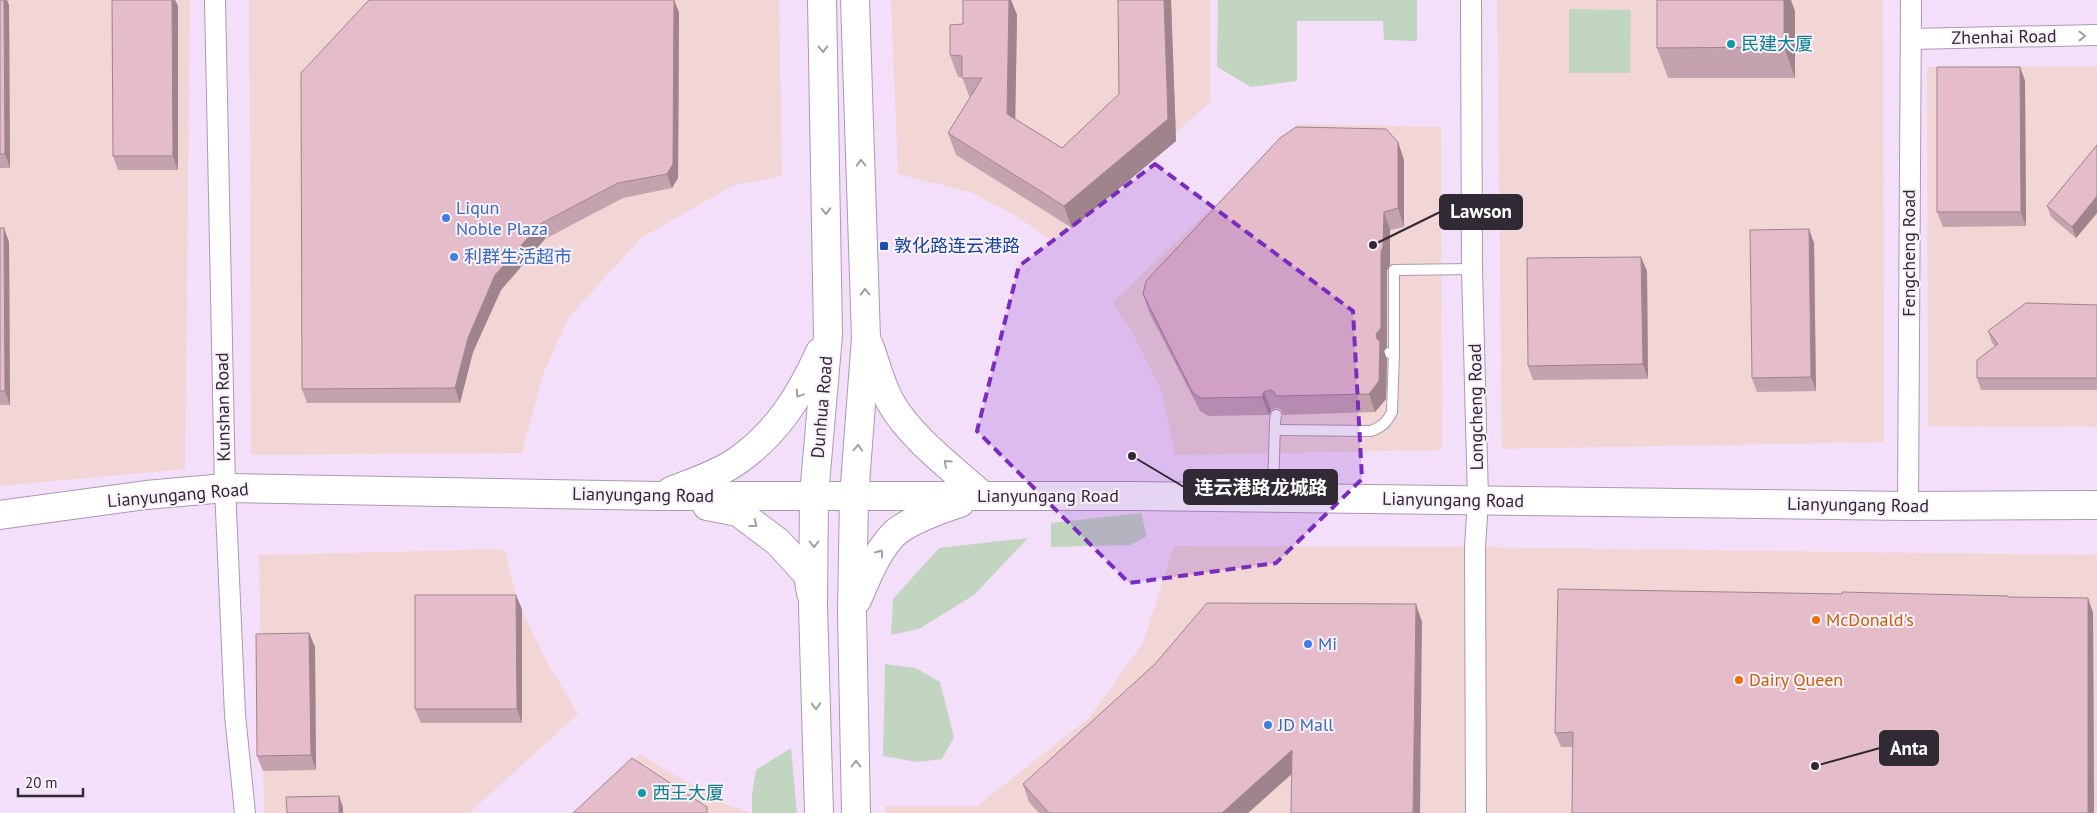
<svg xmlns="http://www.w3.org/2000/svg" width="2097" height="813" font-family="'PT Sans','Noto Sans SC',sans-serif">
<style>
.commercial{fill:#f1d6d5}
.green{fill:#c2d5c1}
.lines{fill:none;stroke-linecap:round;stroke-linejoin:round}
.service-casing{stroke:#ad98b3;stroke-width:12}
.minor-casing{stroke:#ad98b3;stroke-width:22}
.secondary-casing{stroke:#ad98b3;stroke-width:30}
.service{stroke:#fff;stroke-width:10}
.minor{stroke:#fff;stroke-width:20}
.secondary{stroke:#fff;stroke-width:28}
.wall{fill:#c5a3ae}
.shaded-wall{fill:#a0848d}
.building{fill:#e5bdca;stroke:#a0848d}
.oneway{stroke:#a29fa4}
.marked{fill:#7b2cbf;fill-opacity:0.2;stroke:#7b2cbf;stroke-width:4;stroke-dasharray:10 6;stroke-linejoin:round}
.culture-dot{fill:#0f9aa8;stroke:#faf1fc;stroke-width:2}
.shop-dot{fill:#3f7fe0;stroke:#faf1fc;stroke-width:2}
.transit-dot{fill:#1a4fb4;stroke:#faf1fc;stroke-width:2}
.food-dot{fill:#e8710a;stroke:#faf1fc;stroke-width:2}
.labels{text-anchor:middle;stroke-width:4;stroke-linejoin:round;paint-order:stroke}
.street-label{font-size:18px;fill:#312934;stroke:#faf1fc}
.culture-label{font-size:18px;fill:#0d838f;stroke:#faf1fc;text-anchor:start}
.shop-label{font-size:18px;fill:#366cbe;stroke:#faf1fc;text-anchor:start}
.transit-label{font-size:18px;fill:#164399;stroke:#faf1fc;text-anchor:start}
.food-label{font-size:18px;fill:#c56008;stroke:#faf1fc;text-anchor:start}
.leader{fill:none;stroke:#312934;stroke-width:2}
.callout-dot{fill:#312934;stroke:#faf1fc;stroke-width:2}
.callout{fill:#312934;stroke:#312934;stroke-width:2}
.callout-label{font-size:19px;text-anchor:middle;font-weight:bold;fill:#fff}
</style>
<rect width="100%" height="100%" fill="#f4dffb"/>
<!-- commercial -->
<g class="commercial">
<polygon points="0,0 190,0 185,469 0,486"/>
<polygon points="249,0 779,0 782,176 734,185 641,238 569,317 543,374 522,453 251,455"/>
<polygon points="891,0 1210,0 1210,102 1052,241 1018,217 973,193 898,174"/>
<polygon points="1497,0 1883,0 1884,442 1502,449"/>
<polygon points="2097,66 2097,427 1928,426 1927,67"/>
<polygon points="1299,124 1441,127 1442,450 1175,455 1162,392 1130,328 1112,303"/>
<polygon points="1174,546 1475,547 2097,555 2097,813 885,813 885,806 977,806 1089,718 1143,643"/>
<polygon points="505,549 517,600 546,660 578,714 469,813 264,813 259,555"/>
<polygon points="640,754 694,787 729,806 752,813 576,813"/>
</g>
<!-- green -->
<g class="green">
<polygon points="1218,0 1417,0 1417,41 1384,40 1383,21 1297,21 1297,81 1251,87 1217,67"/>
<polygon points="1569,9 1631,10 1630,73 1569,73"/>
<polygon points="1141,513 1147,536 1130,545 1051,547 1051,523"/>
<polygon points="1028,538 974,595 919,629 891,635 893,599 939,548"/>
<polygon points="885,664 916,668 940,682 954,737 942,759 917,762 883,756"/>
<polygon points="791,748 797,813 752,813 752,794 756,770"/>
</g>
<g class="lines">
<defs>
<g id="service">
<polyline points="1389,353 1394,353 1394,270 1472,269"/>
<path d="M1275,430L1371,431C1382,427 1387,422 1392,412L1394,353"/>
<polyline points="1273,496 1275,421 1276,415"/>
</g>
<g id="minor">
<polyline points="215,0 225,488 235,715 245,813"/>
<polyline points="1471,0 1472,269 1478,500 1475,547 1476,813"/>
<polyline points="1911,39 2097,35"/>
<polyline points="1908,506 1911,0"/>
</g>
<g id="secondary">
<polyline points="855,0 866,338 854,497 852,612 856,813"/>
<path d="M869,345C876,364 881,386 891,403C910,437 954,470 983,496"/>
<path d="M671,491C691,483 719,474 737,461C777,433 800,396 820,352"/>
<polyline points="707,506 738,512 778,542 808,575 811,593"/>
<polyline points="0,515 146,495 225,488 659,496 1132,496 1908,506 2097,505"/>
<path d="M857,600C867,577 876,553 893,535C905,522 944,508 960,503"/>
<polyline points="819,813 813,606 814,495 828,335 822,0"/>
</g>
</defs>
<!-- service casing -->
<use href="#service" class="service-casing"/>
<!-- minor casing -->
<use href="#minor" class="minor-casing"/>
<!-- secondary casing -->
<use href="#secondary" class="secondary-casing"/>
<!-- service -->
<use href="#service" class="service"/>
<!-- minor -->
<use href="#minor" class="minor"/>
<!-- secondary -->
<use href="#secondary" class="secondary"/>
</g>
<!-- wall -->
<g class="wall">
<polygon points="0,0 9,5 10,168 0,168"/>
<polygon points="112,0 175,0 178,6 178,170 118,170 113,156"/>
<polygon points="369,0 674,0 679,12 678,178 672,188 623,198 545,239 501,290 473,352 460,403 307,403 302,389"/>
<polygon points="963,0 1011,0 1017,15 1015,119 1062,148 1119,94 1118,0 1171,0 1176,141 1072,228 956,155 948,133 970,98 962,77 958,77 950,55 963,24"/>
<polygon points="1795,11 1795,78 1668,78 1657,48"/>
<polygon points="2020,67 2025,81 2026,226 1943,227 1937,212"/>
<polygon points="1398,142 1404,160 1404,227 1390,230 1390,265 1387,270 1387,347 1384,351 1387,359 1386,399 1375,412 1283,415 1281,410 1277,408 1271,410 1269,415 1208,416 1200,411 1149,312 1143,294"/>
<polygon points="2097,145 2097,213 2076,238 2051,217 2047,206"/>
<polygon points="0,228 9,242 10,405 0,405"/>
<polygon points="1814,243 1816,391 1757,392 1752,378"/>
<polygon points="1647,271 1648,379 1533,380 1528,366"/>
<polygon points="2097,305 2097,390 1981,390 1977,378 1995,346 1992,343 1988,331"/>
<polygon points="2008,597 2088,598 2093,613 2094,813 1572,813 1573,747 1561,747 1555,733"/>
<polygon points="522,609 522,723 421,723 415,709"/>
<polygon points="1422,622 1292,774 1248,813 1039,813 1029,802 1023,784 1155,664"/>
<polygon points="309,633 315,647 316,770 263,771 257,756"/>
</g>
<!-- shaded-wall -->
<g class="shaded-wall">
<polygon points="4,0 7,0 9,5 10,168 5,154"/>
<polygon points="172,0 175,0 178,6 178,170 173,156"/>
<polygon points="674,0 679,12 678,178 672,188 667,174"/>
<polygon points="1009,0 1011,0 1017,15 1015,135 1007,114"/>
<polygon points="1164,0 1171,0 1176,141 1072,228 1064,206 1168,119"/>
<polygon points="1784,0 1791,0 1795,11 1795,78 1784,47"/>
<polygon points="2020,67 2025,81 2026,226 2021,212"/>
<polygon points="1398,142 1404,160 1404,227 1398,208"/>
<polygon points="2097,196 2097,213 2076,238 2072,227"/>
<polygon points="1384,212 1390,230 1390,265 1387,270 1387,347 1384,351 1387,359 1386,399 1375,412 1369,394 1376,334"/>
<polygon points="540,224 545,239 501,290 473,352 460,403 455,388 468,338 495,275"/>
<polygon points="4,228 9,242 10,405 5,391"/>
<polygon points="1809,229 1814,243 1816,391 1811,377"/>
<polygon points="1641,257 1647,271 1648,379 1643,364"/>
<polygon points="1264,392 1271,410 1269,415 1262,397"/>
<polygon points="516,595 522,609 522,723 517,709"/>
<polygon points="2088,598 2093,613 2094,813 2088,813"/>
<polygon points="1416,604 1422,622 1420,813 1413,813"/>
<polygon points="309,633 315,647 316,770 311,755"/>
<polygon points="1292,750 1298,768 1248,813 1222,813"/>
<polygon points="339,796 343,807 343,813 339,813"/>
</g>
<!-- building -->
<g class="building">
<polygon points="0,0 4,0 5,154 0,154"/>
<polygon points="112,0 172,0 173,156 113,156"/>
<polygon points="369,0 674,0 673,164 667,174 618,183 540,224 495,275 468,338 455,388 302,389 301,73"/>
<polygon points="963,0 1009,0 1007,114 1062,148 1119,94 1118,0 1164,0 1168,119 1064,206 948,133 982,78 962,78 962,56 950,55 950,25 963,24"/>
<polygon points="1657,0 1784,0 1784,47 1657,48"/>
<polygon points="1937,67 2020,67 2021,212 1937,212"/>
<polygon points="1296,127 1386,129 1398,142 1398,208 1384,212 1383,246 1381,252 1381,328 1376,334 1377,339 1380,341 1379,381 1369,394 1276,396 1274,392 1270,390 1264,392 1262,397 1201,398 1193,393 1143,294 1146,281 1280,138"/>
<polygon points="2097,145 2097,196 2072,227 2047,206"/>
<polygon points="0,228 4,228 5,391 0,391"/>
<polygon points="1809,229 1811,377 1752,378 1750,230"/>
<polygon points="1641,257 1643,364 1528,366 1527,258"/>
<polygon points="2026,303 2097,305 2097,378 1977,378 1977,360 1998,344 1988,331"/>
<polygon points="1558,589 1842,594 1842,592 2008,596 2008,597 2088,598 2088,813 1572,813 1573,732 1555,733"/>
<polygon points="415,595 516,595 517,709 415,709"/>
<polygon points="1207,603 1416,604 1413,813 1291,813 1292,750 1222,813 1049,813 1023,784 1155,664"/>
<polygon points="309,633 311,755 257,756 256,634"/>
<polygon points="632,758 707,807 707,813 573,813"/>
<polygon points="339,796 339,813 287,813 286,797"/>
</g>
<!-- one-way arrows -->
<defs><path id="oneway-chevron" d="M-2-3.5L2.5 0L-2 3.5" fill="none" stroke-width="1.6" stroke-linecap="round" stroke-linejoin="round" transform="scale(1.25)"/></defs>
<g class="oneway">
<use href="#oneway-chevron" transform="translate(2082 36) rotate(-1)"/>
<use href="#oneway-chevron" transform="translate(823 49) rotate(89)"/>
<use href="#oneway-chevron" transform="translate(861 163) rotate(-92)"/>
<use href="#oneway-chevron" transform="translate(826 211) rotate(89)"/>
<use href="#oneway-chevron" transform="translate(865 292) rotate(-92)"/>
<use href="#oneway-chevron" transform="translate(799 394) rotate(124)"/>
<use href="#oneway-chevron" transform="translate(858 448) rotate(-86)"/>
<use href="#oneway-chevron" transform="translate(947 463) rotate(-138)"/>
<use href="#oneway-chevron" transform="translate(754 524) rotate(37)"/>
<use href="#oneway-chevron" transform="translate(814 544) rotate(90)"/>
<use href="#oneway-chevron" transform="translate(880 553) rotate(-54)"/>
<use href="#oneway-chevron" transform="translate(816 706) rotate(88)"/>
<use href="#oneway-chevron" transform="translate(856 764) rotate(-90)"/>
</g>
<!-- marked area -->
<path class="marked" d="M1155,164L1353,311L1362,479L1276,563L1129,583L977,431L1019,266Z"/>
<!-- markers -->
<g class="culture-dot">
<circle cx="1731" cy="44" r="5"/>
<circle cx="642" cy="793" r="5"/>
</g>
<g class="shop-dot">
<circle cx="446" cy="218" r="5"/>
<circle cx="454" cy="257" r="5"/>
<circle cx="1308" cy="644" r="5"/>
<circle cx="1268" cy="725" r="5"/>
</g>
<rect class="transit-dot" x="879" y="241" width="10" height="10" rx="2.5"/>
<g class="food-dot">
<circle cx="1816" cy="620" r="5"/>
<circle cx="1739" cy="680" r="5"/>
</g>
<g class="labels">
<!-- street labels -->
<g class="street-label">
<text transform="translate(2004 37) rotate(-1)" y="6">Zhenhai Road</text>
<text transform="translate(1909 253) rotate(-90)" y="6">Fengcheng Road</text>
<text transform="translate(223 407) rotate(-91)" y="6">Kunshan Road</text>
<text transform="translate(822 407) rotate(-85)" y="6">Dunhua Road</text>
<text transform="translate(1476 407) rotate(-91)" y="6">Longcheng Road</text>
<text transform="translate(178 495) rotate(-5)" y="6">Lianyungang Road</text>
<text transform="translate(643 495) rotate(1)" y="6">Lianyungang Road</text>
<text x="1048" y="502">Lianyungang Road</text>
<text transform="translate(1453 500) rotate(1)" y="6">Lianyungang Road</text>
<text transform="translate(1858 505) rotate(1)" y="6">Lianyungang Road</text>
</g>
<!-- culture labels -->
<g class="culture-label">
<text x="1741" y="50">民建大厦</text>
<text x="652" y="799">西王大厦</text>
</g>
<!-- shop labels -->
<g class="shop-label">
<text x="456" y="214">Liqun<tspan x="456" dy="21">Noble Plaza</tspan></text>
<text x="464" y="263">利群生活超市</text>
<text x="1318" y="650">Mi</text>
<text x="1278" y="731">JD Mall</text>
</g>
<!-- transit labels -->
<g class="transit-label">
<text x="894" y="252">敦化路连云港路</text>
</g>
<!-- food labels -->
<g class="food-label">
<text x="1826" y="626">McDonald's</text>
<text x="1749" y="686">Dairy Queen</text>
</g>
</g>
<!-- callouts -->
<path class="leader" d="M1373 245L1440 212M1132 456L1184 487M1815 766L1880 748"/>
<g class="callout-dot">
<circle cx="1373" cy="245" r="5"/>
<circle cx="1132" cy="456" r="5"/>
<circle cx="1815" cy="766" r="5"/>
</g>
<g class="callout">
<rect x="1440" y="195" width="82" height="34" rx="5"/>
<rect x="1184" y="470" width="153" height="34" rx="5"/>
<rect x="1880" y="731" width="58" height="34" rx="5"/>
</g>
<g class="callout-label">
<text x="1481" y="218">Lawson</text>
<text x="1261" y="494">连云港路龙城路</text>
<text x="1909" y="755">Anta</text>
</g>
<!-- scale -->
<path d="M18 788v8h65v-8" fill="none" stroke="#312934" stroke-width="2.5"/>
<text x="25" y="788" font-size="15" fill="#312934" stroke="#faf1fc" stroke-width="4" paint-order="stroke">20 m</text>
</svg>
